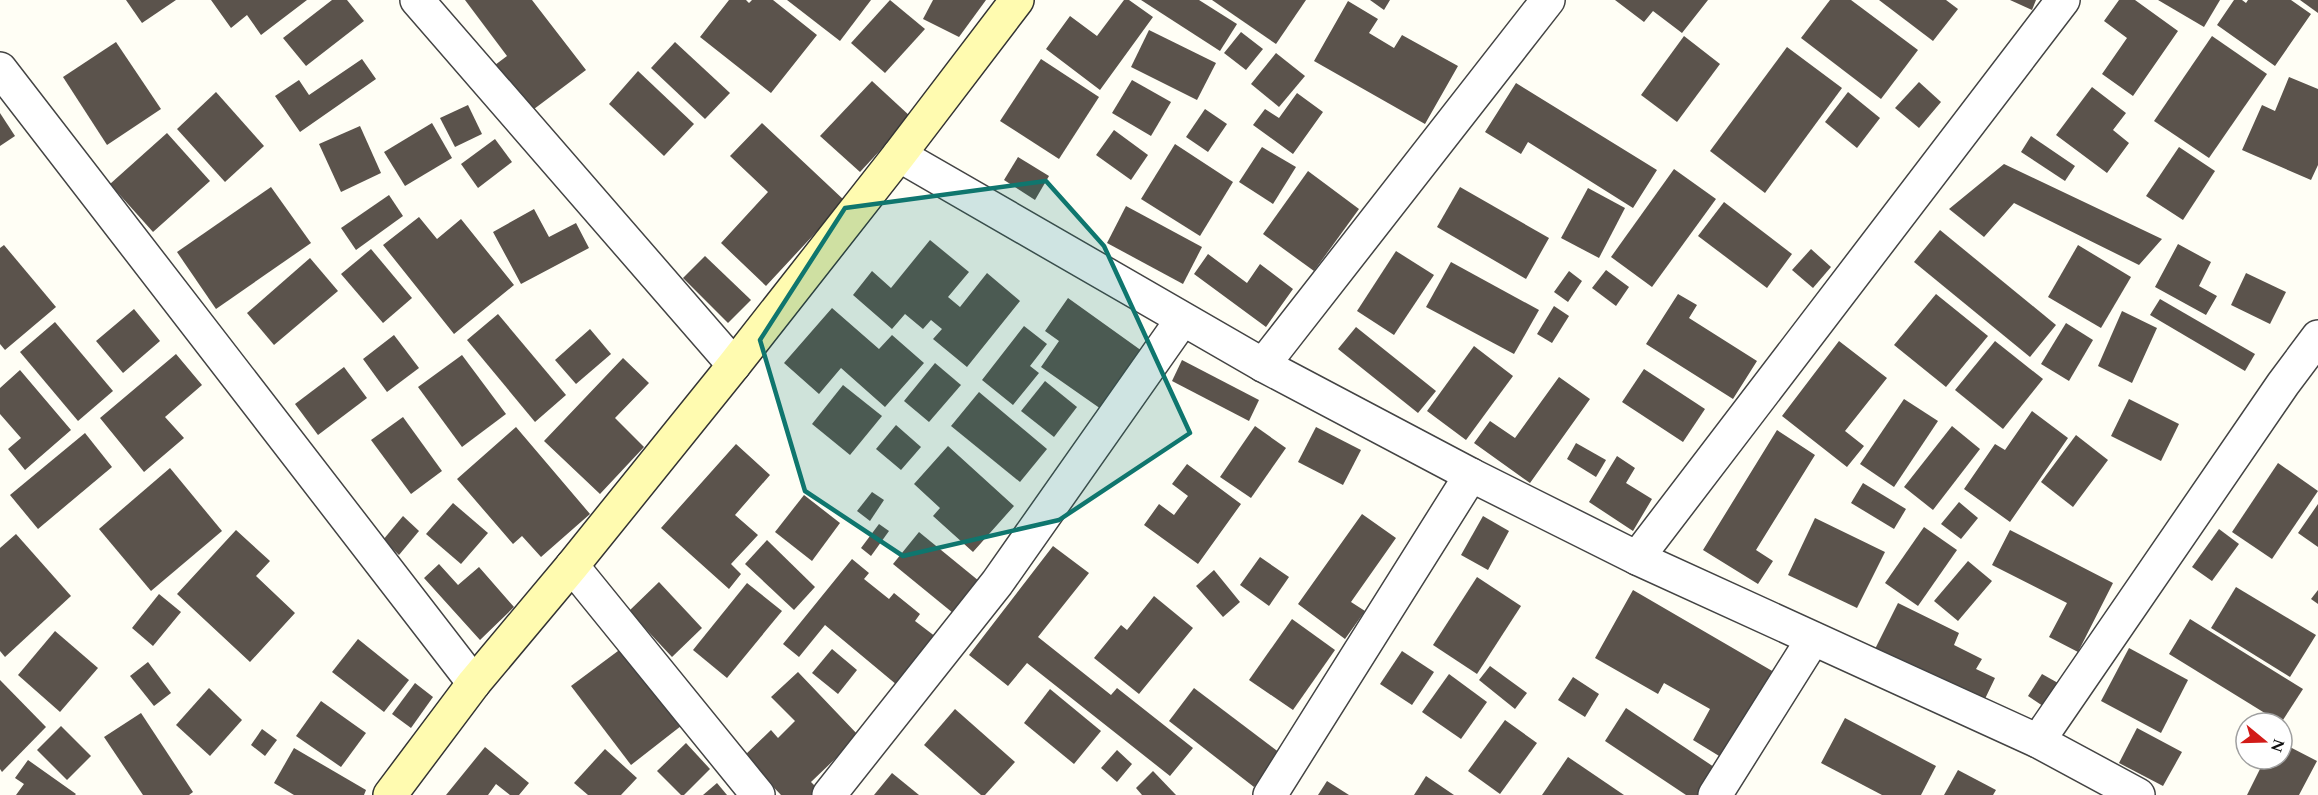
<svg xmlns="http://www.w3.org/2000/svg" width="2318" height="795" font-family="Spectral,serif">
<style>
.building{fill:#5b534c}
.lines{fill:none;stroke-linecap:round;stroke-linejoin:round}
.street-casing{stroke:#444;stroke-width:36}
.secondary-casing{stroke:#333;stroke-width:36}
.street{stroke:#fff;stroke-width:33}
.secondary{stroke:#fffbb0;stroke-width:33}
.marked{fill:#0f766e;fill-opacity:0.2;stroke:#0f766e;stroke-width:4.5;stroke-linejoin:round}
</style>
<rect width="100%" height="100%" fill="#fffef5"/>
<!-- building -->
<g class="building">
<polygon points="126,0 176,0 142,23"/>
<polygon points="211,0 307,0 261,35 247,15 231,28"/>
<polygon points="332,0 347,0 364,21 306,66 283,38"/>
<polygon points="465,0 532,0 586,70 526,115 491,68 507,56"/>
<polygon points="729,0 746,0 749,3 752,0 773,0 817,35 771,93 700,37"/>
<polygon points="787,0 871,0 840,41"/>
<polygon points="890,0 925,29 885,73 851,43"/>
<polygon points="933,0 986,0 959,37 923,19"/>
<polygon points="1124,0 1129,0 1153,17 1100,90 1046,49 1070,16 1097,36"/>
<polygon points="1141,0 1199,0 1237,24 1220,51"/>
<polygon points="1212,0 1306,0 1276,44"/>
<polygon points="1370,0 1390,0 1384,10"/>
<polygon points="1615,0 1708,0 1682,33 1653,11 1644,22"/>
<polygon points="1830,0 1851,0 1918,50 1881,99 1801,38"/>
<polygon points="1879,0 1946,0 1958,9 1933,41"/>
<polygon points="2010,0 2036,0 2032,10"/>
<polygon points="2119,0 2135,0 2178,31 2133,96 2102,74 2127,38 2104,21"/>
<polygon points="2158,0 2220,0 2204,27"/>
<polygon points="2234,0 2242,0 2246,3 2248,0 2291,0 2311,14 2275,66 2217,25"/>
<polygon points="2300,0 2318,0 2318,13"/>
<polygon points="1348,1 1378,19 1369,33 1394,48 1402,35 1458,66 1425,124 1314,61"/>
<polygon points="1149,30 1216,63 1197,100 1131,67"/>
<polygon points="1241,32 1263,49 1246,70 1224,53"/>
<polygon points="1684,36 1720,64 1677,122 1641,95"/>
<polygon points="2212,36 2267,74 2209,158 2154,121"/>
<polygon points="116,42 161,109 107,145 63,77"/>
<polygon points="675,42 730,93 705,119 651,68"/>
<polygon points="1787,47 1842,88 1765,193 1710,151"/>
<polygon points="1276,53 1305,76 1279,107 1251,84"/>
<polygon points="362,59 376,79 300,132 275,96 299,80 309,95"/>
<polygon points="1041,59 1099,97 1059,159 1000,121"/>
<polygon points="638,71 694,124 664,156 609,104"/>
<polygon points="2289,77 2318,89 2318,165 2311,180 2242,150 2262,105 2275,111"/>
<polygon points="1132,80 1171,102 1151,136 1112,113"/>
<polygon points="872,81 911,117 860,172 820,136"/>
<polygon points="1919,82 1941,102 1919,128 1895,108"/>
<polygon points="1516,83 1657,170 1633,208 1528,142 1521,154 1485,132"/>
<polygon points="2092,87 2126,113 2113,130 2129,143 2107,173 2056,135"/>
<polygon points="216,92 264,146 225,182 177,129"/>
<polygon points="1848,92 1880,118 1857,148 1825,122"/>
<polygon points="1297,93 1323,112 1293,154 1253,125 1265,109 1279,118"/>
<polygon points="468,105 482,134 455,147 440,118"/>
<polygon points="1205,109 1227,124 1208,152 1186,137"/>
<polygon points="0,113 15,136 0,146"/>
<polygon points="432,123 452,158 405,186 384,152"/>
<polygon points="762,123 845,201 766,286 721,243 768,192 730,156"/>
<polygon points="360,126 381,173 341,192 319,144"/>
<polygon points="1114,130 1148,155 1131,180 1096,155"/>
<polygon points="167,133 210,181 153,232 110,184"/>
<polygon points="2031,136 2075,166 2065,181 2021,152"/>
<polygon points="495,139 512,162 478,188 461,164"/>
<polygon points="1175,144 1233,182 1200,236 1141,199"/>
<polygon points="1262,147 1296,167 1273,204 1239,182"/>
<polygon points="2179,147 2215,171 2183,220 2146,196"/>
<polygon points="1018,157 1049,176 1035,200 1004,180"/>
<polygon points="2004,164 2162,239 2139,265 2014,203 1984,237 1949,209"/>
<polygon points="1674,169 1716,199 1652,287 1611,257"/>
<polygon points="1308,171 1359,209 1314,271 1263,234"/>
<polygon points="271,187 311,243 216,309 177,252"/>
<polygon points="1460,187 1549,238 1526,279 1437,227"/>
<polygon points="1588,188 1625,208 1599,258 1561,238"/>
<polygon points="389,195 403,216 356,250 341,228"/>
<polygon points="1724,202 1792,254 1767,288 1698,236"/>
<polygon points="1126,206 1202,247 1183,284 1107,243"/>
<polygon points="534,209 549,237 576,223 589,248 521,284 493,232"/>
<polygon points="419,217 437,239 461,219 514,285 454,334 383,245"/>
<polygon points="1940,230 2056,325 2030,357 1914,262"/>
<polygon points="930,240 969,272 948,297 960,307 987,273 1020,301 967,367 933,339 942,329 931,320 923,329 905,314 892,329 853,295 872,271 891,288"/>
<polygon points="2178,244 2211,262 2199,286 2217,296 2206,315 2155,287"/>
<polygon points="4,245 56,307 5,350 0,344 0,248"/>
<polygon points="2078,245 2131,277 2101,328 2048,297"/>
<polygon points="371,249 412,298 383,323 341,274"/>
<polygon points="1811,249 1831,267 1813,288 1792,270"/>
<polygon points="1396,251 1434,275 1394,335 1357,311"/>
<polygon points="1208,254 1247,283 1260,264 1293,289 1266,327 1194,274"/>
<polygon points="705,256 751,300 728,323 683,278"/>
<polygon points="310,258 338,291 274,345 247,313"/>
<polygon points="1451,262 1539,310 1514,354 1426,307"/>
<polygon points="1606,270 1629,287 1616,306 1592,288"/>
<polygon points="1569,271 1582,281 1568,302 1554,292"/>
<polygon points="2246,273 2286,292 2270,324 2231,305"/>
<polygon points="1678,294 1697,305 1689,318 1757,361 1733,399 1646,344"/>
<polygon points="1936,294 1988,336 1946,387 1894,345"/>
<polygon points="1068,298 1142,351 1101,409 1041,367 1059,341 1045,331"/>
<polygon points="2160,299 2255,354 2245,371 2150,315"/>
<polygon points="1554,306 1569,316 1552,343 1537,334"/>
<polygon points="832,308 879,349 892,335 924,363 885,407 841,368 819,394 784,363"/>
<polygon points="134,309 160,341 123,373 96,341"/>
<polygon points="2122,311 2157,328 2132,383 2098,366"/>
<polygon points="498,314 566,395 535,422 467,340"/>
<polygon points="55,322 113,391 78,421 20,352"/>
<polygon points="2066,323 2093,340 2069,381 2041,364"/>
<polygon points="1024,326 1047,344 1030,366 1039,373 1013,405 982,380"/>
<polygon points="1356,327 1436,391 1418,413 1338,349"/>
<polygon points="590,329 611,354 576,384 555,360"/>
<polygon points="394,335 419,368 387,392 363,359"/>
<polygon points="1839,341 1887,378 1845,431 1864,446 1847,467 1782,416"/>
<polygon points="1995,341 2043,379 2003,429 1955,390"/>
<polygon points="1474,346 1513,376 1466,440 1427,411"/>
<polygon points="176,354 202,385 165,417 184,438 144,472 100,418"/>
<polygon points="462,355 506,414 462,447 418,387"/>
<polygon points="623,358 649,383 615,418 644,447 600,494 544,441"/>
<polygon points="1182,360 1259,400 1249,421 1172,381"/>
<polygon points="935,363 961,385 929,422 904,401"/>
<polygon points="344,367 367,398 318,435 295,404"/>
<polygon points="1644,369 1705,409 1683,442 1622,402"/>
<polygon points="20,370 71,430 25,470 8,449 21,438 0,414 0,388"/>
<polygon points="1559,377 1590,399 1530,483 1474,443 1490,421 1515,438"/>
<polygon points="1045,381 1077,407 1054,437 1021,411"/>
<polygon points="843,385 882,416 850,455 812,424"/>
<polygon points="979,392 1047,449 1020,482 951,426"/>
<polygon points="1904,399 1938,421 1894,487 1860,464"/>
<polygon points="2129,399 2179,424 2161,461 2111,436"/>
<polygon points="2032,411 2068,438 2010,522 1964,489 1995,444 2005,450"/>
<polygon points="403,417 442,471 411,494 371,440"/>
<polygon points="896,425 921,447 901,470 876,449"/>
<polygon points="1255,426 1286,448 1251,498 1220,477"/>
<polygon points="1952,426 1980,449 1933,510 1904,487"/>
<polygon points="516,427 590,514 541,557 522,536 513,544 457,479"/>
<polygon points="1316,427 1361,450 1343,485 1298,462"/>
<polygon points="1777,430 1815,455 1756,550 1773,561 1758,584 1703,550"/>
<polygon points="85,433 112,467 38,529 10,495"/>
<polygon points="2076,435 2108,460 2073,507 2041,482"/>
<polygon points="1576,443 1606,460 1596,477 1567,459"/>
<polygon points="736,444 770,475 735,515 758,535 731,564 741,574 729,589 661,528"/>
<polygon points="948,446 1014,506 973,552 933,516 940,508 914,484"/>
<polygon points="1617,456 1635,468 1626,483 1652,499 1633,531 1589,502"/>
<polygon points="2278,463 2318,491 2272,559 2232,532"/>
<polygon points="1187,464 1241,504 1198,564 1144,525 1159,504 1174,515 1188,496 1172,484"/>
<polygon points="170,468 222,531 151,591 99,529"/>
<polygon points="1863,483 1906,509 1894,529 1851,503"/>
<polygon points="872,492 884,500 870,521 857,511"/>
<polygon points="804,495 840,523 812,561 775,532"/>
<polygon points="1959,502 1978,518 1961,539 1941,524"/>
<polygon points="453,503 488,533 461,564 426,534"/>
<polygon points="2318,504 2318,547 2298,533"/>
<polygon points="1362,514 1396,538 1351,602 1365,611 1345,639 1298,604"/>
<polygon points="403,516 419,531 399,555 383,540"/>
<polygon points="1483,516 1509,531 1488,570 1461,555"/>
<polygon points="1815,518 1885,552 1857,608 1788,575"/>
<polygon points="879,524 889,531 871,556 861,548"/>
<polygon points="1924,527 1957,550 1918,606 1885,583"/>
<polygon points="2219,529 2239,544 2212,581 2192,567"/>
<polygon points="236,530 270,561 256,576 295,613 250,662 177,594"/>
<polygon points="2010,530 2113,583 2078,652 2049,637 2067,603 1992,565"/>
<polygon points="919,532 979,581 953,613 893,564"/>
<polygon points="16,534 71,596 5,657 0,651 0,548"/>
<polygon points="767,540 815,587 794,610 745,564"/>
<polygon points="1053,546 1089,573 1038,637 1111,695 1117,688 1193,748 1170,776 1027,663 1008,686 969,655"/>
<polygon points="1260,557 1289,577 1269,606 1240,585"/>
<polygon points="852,559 869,573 864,579 889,599 894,593 920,614 915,621 936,637 897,685 825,625 799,657 783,644"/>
<polygon points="1968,561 1992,581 1958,621 1934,601"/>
<polygon points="439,564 458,585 479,567 514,607 480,640 424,578"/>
<polygon points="1214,570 1240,602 1223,617 1196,586"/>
<polygon points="1477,577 1521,606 1477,674 1433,645"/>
<polygon points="659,582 702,628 672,657 629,611"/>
<polygon points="747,583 782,611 727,678 693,650"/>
<polygon points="2236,587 2316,635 2290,677 2211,628"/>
<polygon points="1633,590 1774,672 1724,759 1693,740 1710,709 1664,683 1658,694 1595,658"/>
<polygon points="2318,590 2318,604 2311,599"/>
<polygon points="159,594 181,612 153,646 132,628"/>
<polygon points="1154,596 1193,628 1139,694 1094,658 1121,625 1127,630"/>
<polygon points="1898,603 1959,633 1954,645 1982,659 1976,669 1995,678 1983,703 1875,649"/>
<polygon points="1292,619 1335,650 1293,710 1249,680"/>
<polygon points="2190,619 2303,689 2281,723 2169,654"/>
<polygon points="55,631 98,668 60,712 18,675"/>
<polygon points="358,639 409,680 384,712 332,672"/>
<polygon points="622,648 681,726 631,765 571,686"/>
<polygon points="2129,648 2188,680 2161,733 2101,701"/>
<polygon points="832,649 857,670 838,694 812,673"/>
<polygon points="1402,651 1434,672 1412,705 1380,684"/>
<polygon points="148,662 171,693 154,706 130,676"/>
<polygon points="1490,666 1527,693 1515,709 1479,680"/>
<polygon points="798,672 859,736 811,782 819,790 814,795 781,795 744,756 771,730 778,738 795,721 771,697"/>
<polygon points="1449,674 1487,702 1461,739 1422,712"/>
<polygon points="2042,674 2058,683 2043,706 2028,696"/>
<polygon points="1573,677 1599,694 1585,717 1558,700"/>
<polygon points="0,680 46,727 2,772 0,769"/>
<polygon points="415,683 433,697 411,728 392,714"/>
<polygon points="209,688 242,720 210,756 176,725"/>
<polygon points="1194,688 1280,753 1254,787 1169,721"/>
<polygon points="1050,689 1101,731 1074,764 1024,723"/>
<polygon points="321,701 366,733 341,767 296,736"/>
<polygon points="1626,708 1717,769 1700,795 1686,795 1605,741"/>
<polygon points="955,709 1015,762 985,795 981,795 924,745"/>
<polygon points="141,713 193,792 189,795 143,795 104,737"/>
<polygon points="1845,718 1936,766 1921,795 1882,795 1821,763"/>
<polygon points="1505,720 1537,743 1500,794 1468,771"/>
<polygon points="61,726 91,756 67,780 37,750"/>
<polygon points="2137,728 2182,752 2163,786 2119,763"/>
<polygon points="262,729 277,740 265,756 251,745"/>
<polygon points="686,743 710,769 684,795 681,795 657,771"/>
<polygon points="2282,743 2317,761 2299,795 2247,795 2265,759 2282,759"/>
<polygon points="485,747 529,783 519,795 510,795 496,784 488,795 446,795"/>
<polygon points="294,748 366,790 364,795 294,795 274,783"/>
<polygon points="605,749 637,778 621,795 588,795 574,783"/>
<polygon points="1117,750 1132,764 1117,782 1101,768"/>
<polygon points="1568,757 1624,795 1542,795"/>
<polygon points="28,760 76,794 75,795 16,795 24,784 15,778"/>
<polygon points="1958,770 1996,790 1993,795 1944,795"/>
<polygon points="1153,771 1176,795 1142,795 1136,788"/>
<polygon points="892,773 919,795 874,795"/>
<polygon points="1426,776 1454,795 1414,795"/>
<polygon points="1327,781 1349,795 1318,795"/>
<polygon points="717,783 727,795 703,795"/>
</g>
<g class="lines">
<defs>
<g id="street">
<polyline points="417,0 734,365"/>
<polyline points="0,69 474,683"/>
<polyline points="899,155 1263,365 1471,475 1637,558 2038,741 2138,795"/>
<polyline points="1263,365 1548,0"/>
<polyline points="1637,558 2063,0"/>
<polyline points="572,566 758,795"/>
<polyline points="2038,741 2283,384 2318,337"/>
<polyline points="829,795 997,583 1182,320"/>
<polyline points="1270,795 1471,475"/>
<polyline points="1715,795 1813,639"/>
</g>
<polyline id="secondary" points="390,795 474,683 572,566 734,365 899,155 1017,0"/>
</defs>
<!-- street casing -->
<use href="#street" class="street-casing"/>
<!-- secondary casing -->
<use href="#secondary" class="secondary-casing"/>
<!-- street -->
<use href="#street" class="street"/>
<!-- secondary -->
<use href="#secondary" class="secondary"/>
</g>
<!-- marked area -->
<path class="marked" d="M1046,181L1104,246L1190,433L1059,520L903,556L805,491L760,340L845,208Z"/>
<!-- north arrow -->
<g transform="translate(2264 741) rotate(109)"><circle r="28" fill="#ffffff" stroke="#a0a0a0" stroke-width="1.5"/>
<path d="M0-4.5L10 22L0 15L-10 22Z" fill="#d21b18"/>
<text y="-9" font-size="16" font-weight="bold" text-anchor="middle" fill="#111111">N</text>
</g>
</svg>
